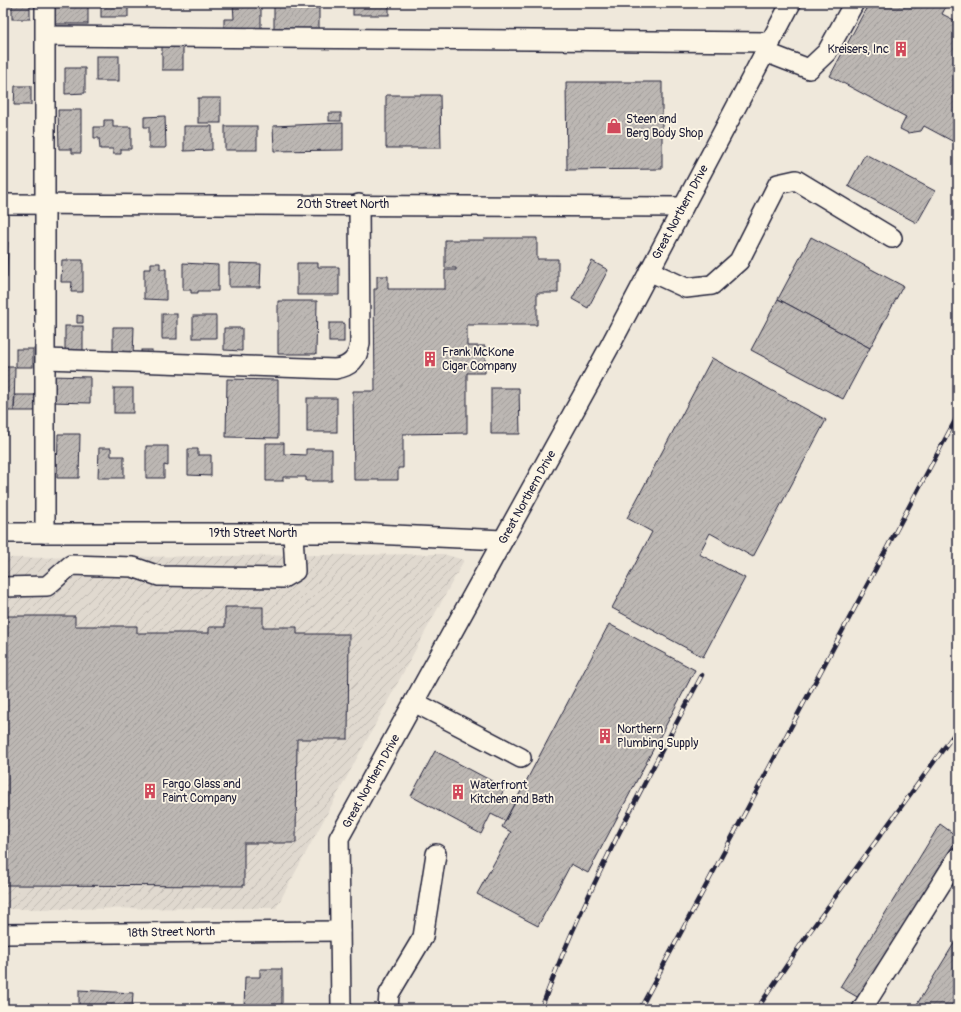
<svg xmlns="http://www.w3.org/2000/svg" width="961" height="1012" font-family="Pangolin,sans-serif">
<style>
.industrial{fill:url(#industrial-furrows)}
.building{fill:url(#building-hatch);stroke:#22223b}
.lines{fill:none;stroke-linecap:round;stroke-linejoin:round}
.minor-casing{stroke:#22223b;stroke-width:22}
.minor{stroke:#fcf5e5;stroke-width:19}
.rail-casing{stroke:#22223b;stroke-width:4.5}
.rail{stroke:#fcf5e5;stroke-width:3;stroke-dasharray:9;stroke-linecap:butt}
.labels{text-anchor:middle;stroke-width:3.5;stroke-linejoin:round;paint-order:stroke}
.poi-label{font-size:12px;fill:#22223b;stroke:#fcf5e5;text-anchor:start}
.street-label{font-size:12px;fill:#22223b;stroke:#fcf5e5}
</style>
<defs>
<pattern id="industrial-furrows" width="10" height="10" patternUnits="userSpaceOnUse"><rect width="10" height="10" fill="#e0d9cf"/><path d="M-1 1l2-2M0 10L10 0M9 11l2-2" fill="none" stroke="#c0bab3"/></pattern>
<pattern id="building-hatch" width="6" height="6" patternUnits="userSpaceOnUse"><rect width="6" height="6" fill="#bcb7b3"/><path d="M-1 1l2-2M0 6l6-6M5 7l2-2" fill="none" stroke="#a19d9b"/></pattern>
</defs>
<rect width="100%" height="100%" fill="#efe8db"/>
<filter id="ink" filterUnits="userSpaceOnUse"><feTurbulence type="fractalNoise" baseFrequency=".025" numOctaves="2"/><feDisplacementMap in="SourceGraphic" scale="8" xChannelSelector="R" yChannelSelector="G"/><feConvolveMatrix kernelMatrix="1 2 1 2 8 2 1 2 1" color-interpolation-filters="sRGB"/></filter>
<g filter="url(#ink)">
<!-- industrial -->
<polygon class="industrial" points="443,554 464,560 276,908 3,909 3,558"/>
<!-- building -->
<g class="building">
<rect x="12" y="3" width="18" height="16"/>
<rect x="55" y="3" width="33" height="21"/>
<rect x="101" y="3" width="27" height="14"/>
<polygon points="233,3 261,3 261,30 224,30 224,19 234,19"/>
<rect x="274" y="3" width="45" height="26"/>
<rect x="353" y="3" width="36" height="12"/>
<polygon points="869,3 948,3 942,14 958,22 958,134 954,142 924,126 921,131 908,133 900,129 906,117 830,76"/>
<rect x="162" y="45" width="21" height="25"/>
<rect x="96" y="56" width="23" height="25"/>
<polygon points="65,68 85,68 85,93 65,94"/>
<polygon points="566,82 662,82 662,169 567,170"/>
<polygon points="15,86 31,86 31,105 14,105"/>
<polygon points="386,95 440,95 441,148 386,148"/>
<rect x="198" y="98" width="23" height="25"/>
<polygon points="58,110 81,110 81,153 72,153 72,149 59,149"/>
<rect x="329" y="113" width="12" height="8"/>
<polygon points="165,116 166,148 149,148 149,127 144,127 144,117"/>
<polygon points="104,120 113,120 113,127 131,127 131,149 121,149 121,154 113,154 113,149 100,149 99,138 94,138 94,127 104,127"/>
<polygon points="343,123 343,150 274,151 273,126"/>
<polygon points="184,126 212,126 212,150 184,151"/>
<rect x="225" y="126" width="32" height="24"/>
<polygon points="865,154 935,191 917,223 848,186"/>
<polygon points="811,237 903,286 870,348 778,299"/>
<polygon points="484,238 537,238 537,259 558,259 558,293 537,293 537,325 467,325 467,346 485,346 485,373 467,373 467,433 403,434 403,468 398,468 398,480 354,480 353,391 375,391 374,289 377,289 377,276 388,276 388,289 445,289 445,270 456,270 456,268 445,268 445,240 484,240"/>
<polygon points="3,242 8,242 7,278 3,278"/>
<polygon points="62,260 83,260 83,292 71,292 72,282 61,282"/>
<polygon points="592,261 608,270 588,308 572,299"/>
<polygon points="151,263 160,263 160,269 166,269 166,300 144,299 144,269 151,269"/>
<polygon points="183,263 218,265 218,291 198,291 198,293 191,293 191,290 183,290"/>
<polygon points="229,263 261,264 260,287 229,287"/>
<polygon points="297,263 318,263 318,267 339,267 339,295 297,295"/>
<polygon points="778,299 870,348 843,399 751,350"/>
<polygon points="278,301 317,301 316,354 278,354"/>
<rect x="162" y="314" width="15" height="25"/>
<polygon points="77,315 83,316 83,323 77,323"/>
<rect x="193" y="316" width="23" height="22"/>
<rect x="329" y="323" width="15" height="19"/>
<rect x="65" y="326" width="18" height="26"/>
<polygon points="113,327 134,327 133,357 113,357"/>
<polygon points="224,328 242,328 242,351 224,350"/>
<rect x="16" y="349" width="17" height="18"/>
<rect x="141" y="350" width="11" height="10"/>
<polygon points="712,358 826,420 753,557 710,533 699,554 745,578 703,657 612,608 652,532 627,518"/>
<polygon points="3,367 15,367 14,411 3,411"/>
<polygon points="51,376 90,377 90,403 51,402"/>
<polygon points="227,379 278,380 278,438 226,437"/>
<rect x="114" y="388" width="19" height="25"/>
<polygon points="491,388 519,388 520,434 491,434"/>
<polygon points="15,395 35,395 35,411 14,411"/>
<rect x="307" y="398" width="30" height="34"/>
<rect x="3" y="418" width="4" height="17"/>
<polygon points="58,434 80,434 79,478 57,478"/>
<polygon points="266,443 284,443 284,454 306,455 306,449 332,449 332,481 306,481 306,477 283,477 283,481 266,481"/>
<polygon points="146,446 168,446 168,466 164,465 164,478 146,478"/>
<polygon points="99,448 111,448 111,456 124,456 124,478 98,478"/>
<polygon points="188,449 198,449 198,455 211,455 211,476 188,475"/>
<polygon points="225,607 263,607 263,627 297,627 297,634 349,634 348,739 297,739 296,843 244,843 244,886 3,885 3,616 75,616 75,626 137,626 137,633 209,633 209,627 225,627"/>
<polygon points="609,624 695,670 588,873 571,864 538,926 477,894 511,832 502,827"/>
<polygon points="435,751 505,788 501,795 515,802 505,821 491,814 481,834 411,796"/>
<polygon points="940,824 958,837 859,998 840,987"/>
<polygon points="958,937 958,1009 914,1009"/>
<polygon points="260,969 282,969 282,1009 244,1009 245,977 260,977"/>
<polygon points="79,990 133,993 132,1009 79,1009"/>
</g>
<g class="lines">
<defs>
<g id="minor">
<polyline points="46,36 771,42"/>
<polyline points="765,52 809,69 827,52 854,3"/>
<polyline points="3,204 683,207"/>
<polyline points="649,271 686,288 712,285 739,261 778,184 796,180 892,238"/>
<path d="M46,359L335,369C350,367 358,359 360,343L359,204"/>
<polyline points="3,533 351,533 503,540"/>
<polyline points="45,533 45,3"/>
<polyline points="3,587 47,586 71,565 133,567 159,576 283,578 295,571 293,533"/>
<polyline points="414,702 521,758"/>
<polyline points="3,934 340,931"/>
<polyline points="341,1009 339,838 611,344 791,3"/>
<polyline points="388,1009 389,994 423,937 436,854"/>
<polyline points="862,1009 958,857"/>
</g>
</defs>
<!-- minor casing -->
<use href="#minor" class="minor-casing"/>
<!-- minor -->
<use href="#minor" class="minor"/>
<defs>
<g id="rail">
<path d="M541,1009C584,893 644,784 702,675"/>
<polyline points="640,1009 958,415"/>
<polyline points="757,1009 808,934 958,729"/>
</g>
</defs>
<!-- rail casing -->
<use href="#rail" class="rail-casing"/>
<!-- rail -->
<use href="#rail" class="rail"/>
</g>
</g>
<!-- icons -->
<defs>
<symbol id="building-bare" viewBox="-9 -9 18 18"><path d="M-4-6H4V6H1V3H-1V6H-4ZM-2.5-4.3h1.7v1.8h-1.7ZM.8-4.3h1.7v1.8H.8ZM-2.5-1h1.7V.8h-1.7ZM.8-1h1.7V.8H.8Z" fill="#d1495b" stroke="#fcf5e5" stroke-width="2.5" paint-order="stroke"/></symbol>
<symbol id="shop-bare" viewBox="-9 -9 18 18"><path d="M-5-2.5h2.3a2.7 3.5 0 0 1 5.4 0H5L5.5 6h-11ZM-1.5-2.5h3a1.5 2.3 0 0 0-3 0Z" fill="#d1495b" stroke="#fcf5e5" stroke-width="2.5" paint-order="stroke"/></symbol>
</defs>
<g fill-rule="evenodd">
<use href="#building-bare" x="890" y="38" width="22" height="22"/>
<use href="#shop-bare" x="603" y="115" width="22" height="22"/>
<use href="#building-bare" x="419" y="348" width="22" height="22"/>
<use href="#building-bare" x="594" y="725" width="22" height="22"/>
<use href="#building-bare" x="139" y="780" width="22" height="22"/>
<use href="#building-bare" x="447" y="781" width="22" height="22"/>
</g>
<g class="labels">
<!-- poi labels -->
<g class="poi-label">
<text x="889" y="53" text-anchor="end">Kreisers, Inc</text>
<text x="626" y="123">Steen and<tspan x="626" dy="14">Berg Body Shop</tspan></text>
<text x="442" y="356">Frank McKone<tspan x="442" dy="14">Cigar Company</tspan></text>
<text x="617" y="733">Northern<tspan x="617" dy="14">Plumbing Supply</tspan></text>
<text x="162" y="788">Fargo Glass and<tspan x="162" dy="14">Paint Company</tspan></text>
<text x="470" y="789">Waterfront<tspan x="470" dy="14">Kitchen and Bath</tspan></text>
</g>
<!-- street labels -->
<g class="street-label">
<text x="343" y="208">20th Street North</text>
<text transform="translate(680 212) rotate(-62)" y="4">Great Northern Drive</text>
<text transform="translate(527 497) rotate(-61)" y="4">Great Northern Drive</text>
<text x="253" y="537">19th Street North</text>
<text transform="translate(371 781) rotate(-61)" y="4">Great Northern Drive</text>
<text transform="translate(171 932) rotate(-1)" y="4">18th Street North</text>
</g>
</g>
<!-- margin -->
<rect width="961" height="1012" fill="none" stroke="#fcf5e5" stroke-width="16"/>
<rect x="8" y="8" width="945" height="996" fill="none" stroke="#22223b" stroke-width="1.5" filter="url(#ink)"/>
</svg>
